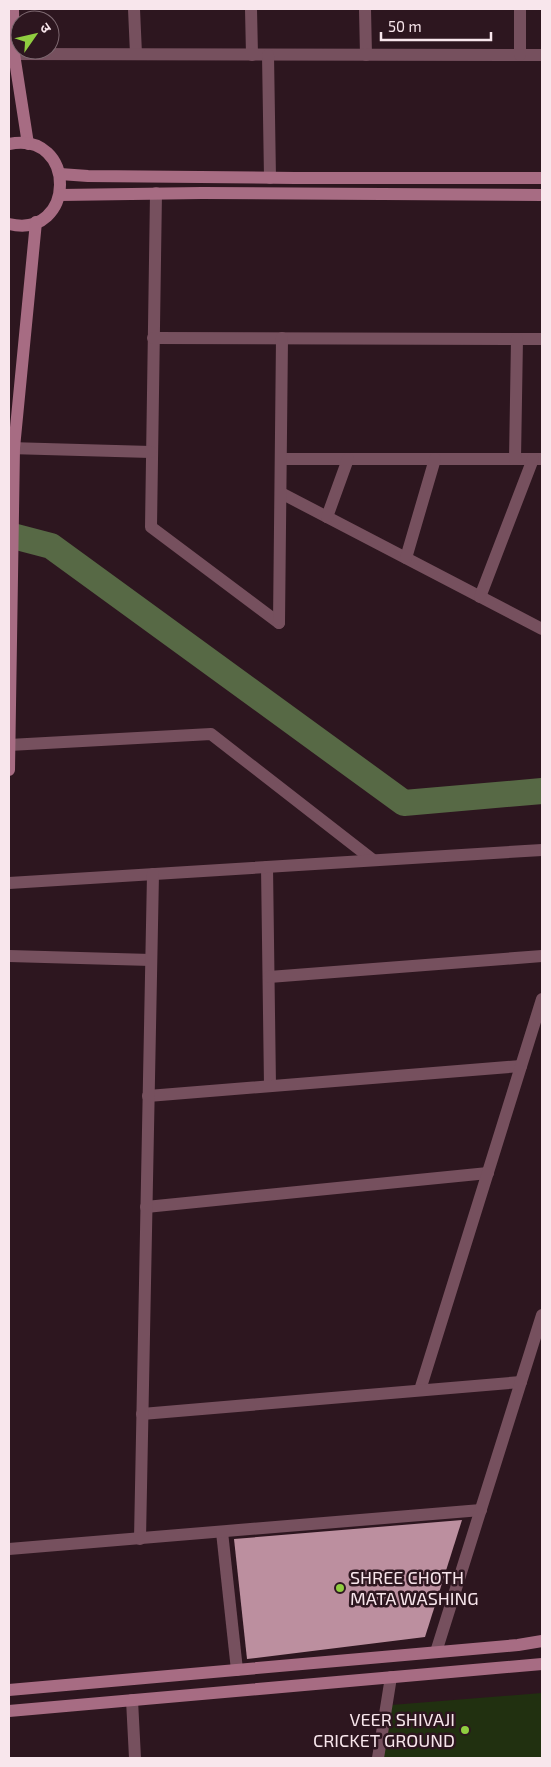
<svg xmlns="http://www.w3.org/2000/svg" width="551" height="1767" font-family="'Exo 2','Noto Sans Devanagari',sans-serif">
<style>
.green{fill:#213010}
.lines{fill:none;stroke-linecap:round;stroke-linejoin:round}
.river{stroke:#576945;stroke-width:26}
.building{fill:#bc8f9f}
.street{stroke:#76505e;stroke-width:12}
.secondary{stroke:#a76c83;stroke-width:12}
.poi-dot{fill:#90cd40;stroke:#2d161f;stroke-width:2}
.labels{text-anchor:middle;stroke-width:5;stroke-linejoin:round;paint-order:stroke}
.poi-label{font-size:18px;fill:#f8e6ec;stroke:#2d161f;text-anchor:start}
</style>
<rect width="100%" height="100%" fill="#2d161f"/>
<!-- green -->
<polygon class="green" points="542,1693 542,1758 383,1758 391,1705"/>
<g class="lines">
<!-- river -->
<polyline class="river" points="9,535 51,546 404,803 542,791"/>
</g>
<!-- building -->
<polygon class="building" points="462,1520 425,1637 247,1659 234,1539"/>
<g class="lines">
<!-- street -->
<g class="street">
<polyline points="134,9 136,54"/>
<polyline points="251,9 252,55"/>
<polyline points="365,9 366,55"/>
<polyline points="9,54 542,55"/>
<polyline points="268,55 270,178"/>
<polyline points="520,55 520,9"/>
<polyline points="156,193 151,527 279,623"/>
<polyline points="153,338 542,339"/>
<polyline points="9,448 151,452"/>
<polyline points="281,459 542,459"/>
<polyline points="515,459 517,339"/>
<polyline points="281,493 542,629"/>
<polyline points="327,517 348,459"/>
<polyline points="406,558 435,459"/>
<polyline points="480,597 533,459"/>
<polyline points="279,623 282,338"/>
<polyline points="9,745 211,734 373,860"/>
<polyline points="267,867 270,1086"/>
<polyline points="9,883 542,850"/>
<polyline points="9,956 151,960"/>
<polyline points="269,977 542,956"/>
<polyline points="148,1096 521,1066"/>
<polyline points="146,1207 488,1173"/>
<polyline points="420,1390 542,999"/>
<polyline points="142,1414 521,1382"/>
<polyline points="222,1532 237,1670"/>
<polyline points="140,1539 153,874"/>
<polyline points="9,1549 481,1510"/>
<polyline points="436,1652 542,1315"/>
<polyline points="132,1700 135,1758"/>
<polyline points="378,1758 391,1677"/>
</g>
<!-- secondary -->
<g class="secondary">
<polyline points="13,9 14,54 28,144"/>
<path d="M9,144C78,130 76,240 9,224"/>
<polyline points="60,174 88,176 295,178 542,178"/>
<polyline points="60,195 202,193 542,195"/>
<polyline points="9,770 14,448 36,222"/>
<polyline points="9,1690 518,1645 542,1641"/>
<polyline points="9,1711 542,1664"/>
</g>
</g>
<!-- markers -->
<g class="poi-dot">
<circle cx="340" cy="1588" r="5"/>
<circle cx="465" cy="1730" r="5"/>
</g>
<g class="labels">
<!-- poi labels -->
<g class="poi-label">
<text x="350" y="1584">SHREE CHOTH<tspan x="350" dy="21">MATA WASHING</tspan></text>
<text x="455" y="1726" text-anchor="end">VEER SHIVAJI<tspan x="455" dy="21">CRICKET GROUND</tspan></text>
</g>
</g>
<!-- border -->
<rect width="551" height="1767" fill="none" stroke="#f8e6ec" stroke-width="20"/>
<!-- north arrow -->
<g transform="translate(35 35) rotate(56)"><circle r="24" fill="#2d161f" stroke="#7e6971"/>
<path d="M0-4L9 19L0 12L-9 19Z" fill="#90cd40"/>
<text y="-8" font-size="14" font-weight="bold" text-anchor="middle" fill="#f8e6ec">उ</text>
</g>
<!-- scale -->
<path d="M381 32v8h110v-8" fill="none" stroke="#f8e6ec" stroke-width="2.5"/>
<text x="388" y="32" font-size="15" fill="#f8e6ec" stroke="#2d161f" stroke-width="4" paint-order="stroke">50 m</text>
</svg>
